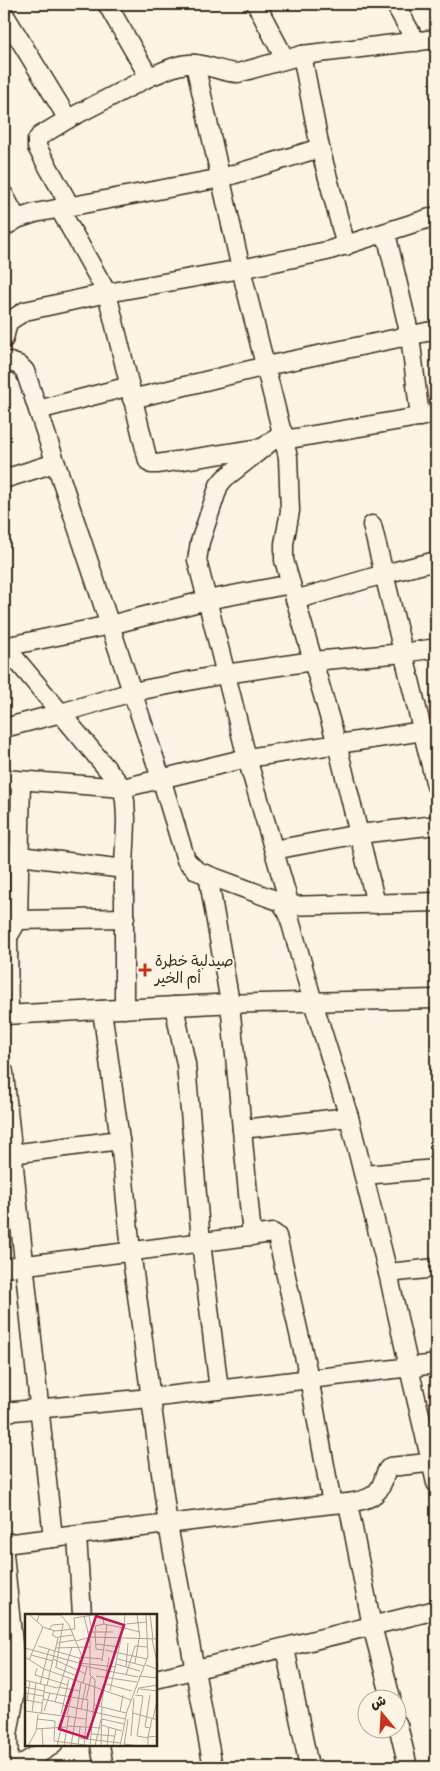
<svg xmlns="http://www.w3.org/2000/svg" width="440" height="1771" font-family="Pangolin,'Playpen Sans Arabic',sans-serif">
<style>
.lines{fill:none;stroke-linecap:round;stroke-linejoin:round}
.minor-casing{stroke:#3b2a1e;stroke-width:21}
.minor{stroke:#fcf5e5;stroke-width:18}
.poi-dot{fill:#c8321e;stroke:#fcf5e5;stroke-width:2}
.labels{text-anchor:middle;stroke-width:4;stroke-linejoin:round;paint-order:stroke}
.poi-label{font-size:15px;fill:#3b2a1e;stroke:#fcf5e5;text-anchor:start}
.inset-road{fill:none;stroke:#afa495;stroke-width:1}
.view{fill:#c2185b;fill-opacity:0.15;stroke:#c2185b;stroke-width:2.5}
.inset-edge{fill:none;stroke:#3b2a1e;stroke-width:2.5}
</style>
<rect width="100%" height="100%" fill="#fcf5e5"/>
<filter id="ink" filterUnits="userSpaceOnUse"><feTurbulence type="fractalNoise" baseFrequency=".02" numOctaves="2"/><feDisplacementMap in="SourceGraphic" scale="10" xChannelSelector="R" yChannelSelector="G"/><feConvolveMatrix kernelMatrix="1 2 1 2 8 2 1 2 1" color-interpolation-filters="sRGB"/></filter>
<g filter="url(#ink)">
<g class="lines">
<defs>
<g id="minor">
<polyline points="256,4 285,59"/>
<polyline points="395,4 416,42"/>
<polyline points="4,14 68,119"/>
<polyline points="302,55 320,148 346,246"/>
<polyline points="195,64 241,269 288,457 290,511 284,544 284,560 337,744 376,904"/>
<path d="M149,77C163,72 180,62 195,64C210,65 223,73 238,73L302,55L436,39"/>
<polyline points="4,195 17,219"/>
<polyline points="70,206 37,147 37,140 40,136 68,119 149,77 107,4"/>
<polyline points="59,208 107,293 148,461 151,464 157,464 262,448"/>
<polyline points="4,227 17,219 35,213 222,178 320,148"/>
<polyline points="386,233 410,336 420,417"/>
<polyline points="4,339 8,322 25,311 107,293 241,269 327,251 436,216"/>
<polyline points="4,360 19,365 25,371 161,778 186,860 197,871 281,902 288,913 313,1002 349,1117 388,1273"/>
<polyline points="132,399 266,366 436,330"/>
<polyline points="38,410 130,386"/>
<polyline points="283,432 225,478 219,485 200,542 197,560 247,758 290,906"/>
<polyline points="284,440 436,414"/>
<polyline points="4,479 55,463"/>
<polyline points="372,525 436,786"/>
<polyline points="295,600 384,574 436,561"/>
<path d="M4,645L123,788C129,818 124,842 124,872C124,918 124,963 124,1009"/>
<polyline points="4,647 110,625 207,600 291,584"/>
<polyline points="4,728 61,713 132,692 225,674 313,661 404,653 436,648"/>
<polyline points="4,779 123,788 247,758 436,729"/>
<polyline points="274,850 359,834 436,825"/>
<polyline points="4,854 124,869"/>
<polyline points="208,875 230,1003 252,1236"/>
<polyline points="285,906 436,902"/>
<polyline points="18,920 125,918"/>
<polyline points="4,936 8,937 9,1015"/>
<polyline points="8,937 18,920 21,781"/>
<polyline points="174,1006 186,1064 201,1242 219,1390"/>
<polyline points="102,1010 120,1140 131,1251 168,1525 213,1767"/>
<polyline points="4,1015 215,1004 436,999"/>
<polyline points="4,1072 53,1538"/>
<polyline points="242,1129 349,1117"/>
<polyline points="4,1155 120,1140"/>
<polyline points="364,1175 436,1169"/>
<polyline points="4,1268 273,1233 277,1236 309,1378 332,1504 348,1503 372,1626 391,1698"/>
<polyline points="436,1268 388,1273 409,1368 436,1483"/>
<polyline points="4,1412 150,1398 436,1364"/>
<path d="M348,1503C364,1500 377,1499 383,1481C385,1476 385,1471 390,1467L436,1462"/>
<polyline points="77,1536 82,1615"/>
<polyline points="4,1544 332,1504"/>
<polyline points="4,1554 17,1684 8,1735 9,1767"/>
<polyline points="285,1648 309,1767"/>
<polyline points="156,1679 436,1610"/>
<polyline points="398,1725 408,1767"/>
<polyline points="100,1745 104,1767"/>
<polyline points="17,1767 53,1745"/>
</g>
</defs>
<!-- minor casing -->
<use href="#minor" class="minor-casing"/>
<!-- minor -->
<use href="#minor" class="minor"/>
</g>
</g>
<!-- markers -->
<path class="poi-dot" d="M142.5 962.5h5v5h5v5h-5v5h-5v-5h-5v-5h5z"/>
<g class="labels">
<!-- poi labels -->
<g class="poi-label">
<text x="155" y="966">صيدلية خطرة<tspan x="155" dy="17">أم الخير</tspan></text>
</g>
</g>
<!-- overview -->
<g transform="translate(25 1614)">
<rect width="132" height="132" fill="#fcf5e5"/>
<path class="inset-road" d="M4,0L18,13L30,17L50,15L49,4L74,0M35,0L44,11L58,45M112,0L115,25M125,0L128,25M59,2L65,26V61L70,66L69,91M64,2L67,17M12,7L14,1H36M79,10L99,14L100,0M101,10L122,8M99,14L115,18M24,16L27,11L39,10M70,17L71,35L78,36M71,17L70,12L79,10L77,0M62,18H88M33,23L48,21M127,25L133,53M51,27L66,23L133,25M32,29L50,26M71,30L95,33M13,32L54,44M0,34L54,49L91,53M30,34L65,33M80,36L122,45M6,41L28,47M0,43L19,55L106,86M28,45L61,60M77,45L55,43L54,51L113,63M93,45L119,52M4,46L18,13M77,47L82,10M110,49L114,25M91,50L115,57M121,51L132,55L131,64M30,53L52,62L50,67M31,53L38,10M101,53L103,29M12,54L10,61L43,71M101,61L110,32L122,33M71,62L112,68M114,62L133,64M0,66L32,74M58,69L62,53M15,70L24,35M81,70L107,77M22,71L33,24L27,21L29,17M0,73L19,77M32,73L55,77M115,75L133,77M85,77L96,25M19,78L63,86L59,132M0,79L18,82M112,79L114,74L133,71M110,81L118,82L112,122L123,124M18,85L39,90M1,86L17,89M61,86L66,63M2,87L5,67M30,88L47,33M38,91L100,105M76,93L84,43M56,95L61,70M0,97L61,105M19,97L25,79M7,98L11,69M95,98L98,81M108,99L133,106M16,100L20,71M36,100L44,65M42,101L50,67M12,105L30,107L29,127L68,132M77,105L99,110M128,105L133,82M76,111L97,117M42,112L76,114M125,114L120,113L125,81M11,115L41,113M17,115L18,132M66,120L89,122M106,122L109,84M123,123L127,105M54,124L95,129M99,130L115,132M3,132L11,117L13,100M32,132L39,100M39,132L44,101M46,132L56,69M53,132L55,113M65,132L69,91L101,99M70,132L76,105M76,132L77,93M82,132L84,113M88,132L91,115M95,132L102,97L123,42L121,0M99,132L103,105M123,132V123L133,122"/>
<path class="view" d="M71,2L99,11L62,124L34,115Z"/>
<rect width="132" height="132" class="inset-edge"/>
</g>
<!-- margin -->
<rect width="440" height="1771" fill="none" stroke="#fcf5e5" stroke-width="20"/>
<rect x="10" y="10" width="420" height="1751" fill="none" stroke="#3b2a1e" stroke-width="2" filter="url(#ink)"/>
<!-- north arrow -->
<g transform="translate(382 1714) rotate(342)"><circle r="24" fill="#fcf5e5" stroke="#afa495"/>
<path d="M0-4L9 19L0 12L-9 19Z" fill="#c8321e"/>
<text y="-8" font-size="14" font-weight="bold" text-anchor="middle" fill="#3b2a1e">ش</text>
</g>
</svg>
